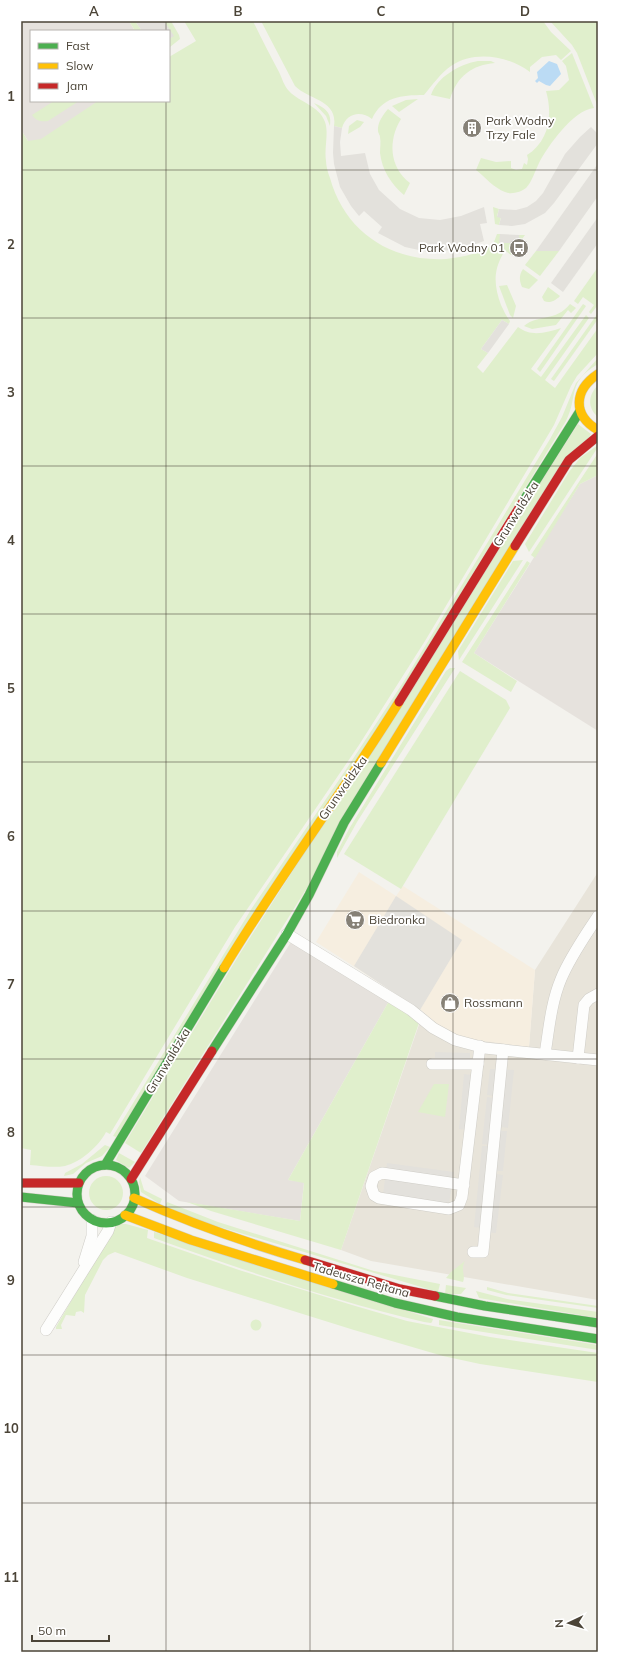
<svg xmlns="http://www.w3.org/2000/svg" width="619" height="1673" font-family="Mulish,sans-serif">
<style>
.residential{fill:#e8e4da}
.commercial{fill:#f6eee0}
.industrial{fill:#e6e2dd}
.green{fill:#e0efcc}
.parking{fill:#e3e1dc}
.water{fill:#bbdbf4}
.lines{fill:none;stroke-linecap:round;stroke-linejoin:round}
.street-casing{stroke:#cfcdc7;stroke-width:12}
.fast-casing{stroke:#d3d0c4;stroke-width:10}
.slow-casing{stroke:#d3d0c4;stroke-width:10}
.jam-casing{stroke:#d3d0c4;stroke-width:10}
.street{stroke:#fdfdfc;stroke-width:11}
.fast{stroke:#4caf50;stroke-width:9}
.slow{stroke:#ffc107;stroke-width:9}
.jam{stroke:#c62828;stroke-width:9}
.grid{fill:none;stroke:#4b4437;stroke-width:1;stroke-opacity:0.55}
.labels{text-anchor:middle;stroke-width:3.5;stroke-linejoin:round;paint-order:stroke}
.poi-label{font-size:12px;fill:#4b4437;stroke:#fff;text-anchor:start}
.street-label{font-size:12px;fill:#4b4437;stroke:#fff}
.neatline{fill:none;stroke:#4b4437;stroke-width:1.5}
.grid-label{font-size:13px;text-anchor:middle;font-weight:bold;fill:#4b4437}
</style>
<rect width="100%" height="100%" fill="#f3f2ed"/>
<!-- residential -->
<polygon class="residential" points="598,872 598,1300 371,1261 341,1250 423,1013 529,1047 535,970"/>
<!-- commercial -->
<polygon class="commercial" points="359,872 396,896 403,886 535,970 529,1047 476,1040 455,1035 440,1027 420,1009 316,942"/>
<!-- industrial -->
<g class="industrial">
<polygon points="21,21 129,21 135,31 31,31 31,101 125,101 36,153 21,130"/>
<polygon points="598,475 598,731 474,653 580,484"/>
<polygon points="291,942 389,1001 288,1180 304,1182 300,1221 179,1201 145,1176"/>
</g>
<!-- green -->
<g class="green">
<polygon points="129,21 135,21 142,31 131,31 134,29"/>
<polygon points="164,21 171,21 179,35 180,39 170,47 169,39 173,36"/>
<path d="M184,21H253C261,38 270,55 279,72C282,78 284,86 289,91C300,103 319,105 325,122C329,133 324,148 326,161C326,166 328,173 330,178C345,232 391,262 446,259C463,257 478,254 492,245L503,254C493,271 494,286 501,305C504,311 506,316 510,321L509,324L502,320L481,349L488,353L477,367L483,373L518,327C531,337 546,333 561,328L531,369L541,377L586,315L589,318L545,380L555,388L598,328V353L577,376L571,386L554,425L425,641L359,745L235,927L110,1134L106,1132C99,1146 81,1162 65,1166C54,1168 42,1166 30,1165L31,1150L21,1148V130L28,141L41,139L98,101H169V57L196,41Z"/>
<path d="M261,21H543L551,32L571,51L561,60L556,55L542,57L530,67V72C509,56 474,50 451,66C441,73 432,85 424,95C401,95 382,97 372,119C361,110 346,113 342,128L334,126C338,100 309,100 295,86Z"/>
<polygon points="550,21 598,21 598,107 577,53 572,45"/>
<path d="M572,53L594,108C573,110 548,146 539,163C535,171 532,182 526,188C521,192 511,195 505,192C494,188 485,177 476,170L481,158L496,162L511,161V168L516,170L522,169L524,163L527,165L528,159L527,155C549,141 553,115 546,91L559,90L569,80L566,66L562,61Z"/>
<path d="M478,61H491L495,63C472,65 457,76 450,99L431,95C437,77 460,64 478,61Z"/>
<polygon points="418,99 399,112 392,106 406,100"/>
<path d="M54,101H79L48,121C41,122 36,121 32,115Z"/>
<path d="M314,103C325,108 332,112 330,126L326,116Z"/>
<path d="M388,109L401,119C388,140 389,167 410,183L404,195C391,184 382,170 380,153C380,148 381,142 380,137C380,135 378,133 378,131C377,123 383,115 388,109Z"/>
<polygon points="357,120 364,122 360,127 348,134 349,126"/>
<polygon points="493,207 499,209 497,216 501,217 499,225 495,224"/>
<polygon points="497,234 500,234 500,243 519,243 519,235 525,235 511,255 494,242"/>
<polygon points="536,251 559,251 540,276 525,265"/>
<polygon points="598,267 598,307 597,306 591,314 589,312 594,305 583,297 578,304 574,301"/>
<path d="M523,269L538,280L529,289L522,287C519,280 519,275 523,269Z"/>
<polygon points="507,285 516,306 513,318 510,315 499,286"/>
<path d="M548,287L560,296C556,300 550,304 544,301L542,297Z"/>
<path d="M570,304L576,308L571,313L568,310L556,325L532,329L524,326C538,314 556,322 570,304Z"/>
<polygon points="583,304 586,306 540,372 537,369"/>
<polygon points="598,313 598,319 554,381 551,379"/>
<path d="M598,358V364C566,383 579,395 566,421L404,686L116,1137L113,1136L252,908L345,771L404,681L550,439L562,417L576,383Z"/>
<path d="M598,385V417C587,408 588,395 598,385Z"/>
<polygon points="578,424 591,434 141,1153 125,1143 239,955"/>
<polygon points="598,445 598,447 529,552 525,544 569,472 580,458"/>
<polygon points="598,453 598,475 580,484 535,558 531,555"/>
<polygon points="523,560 459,660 458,651 513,561"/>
<polygon points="527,561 530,563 474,653 517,681 511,692 462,662"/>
<polygon points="450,668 455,668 357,822 337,858 337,852 349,829 446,671"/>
<polygon points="460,671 506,700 510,708 401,889 344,854"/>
<polygon points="389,1001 419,1023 341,1250 211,1211 187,1202 300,1221 304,1183 288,1180"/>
<polygon points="434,1084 449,1084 445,1117 418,1112"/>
<polygon points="105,1145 110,1147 102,1156 86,1163 73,1174 64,1176 65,1173 82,1164"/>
<polygon points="119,1153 135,1162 129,1168 116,1160"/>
<circle cx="106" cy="1193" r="17"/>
<polygon points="140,1177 144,1190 162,1199 160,1204 141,1192 139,1182"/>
<polygon points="167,1202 218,1222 374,1271 440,1284 438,1292 210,1224 165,1207"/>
<polygon points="121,1224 126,1224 148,1230 147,1238 239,1270 352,1305 407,1321 490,1337 598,1353 598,1382 480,1364 443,1356 354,1330 187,1278 115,1252 108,1255 103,1260 85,1295 84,1313 81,1311 76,1312 75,1316 66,1315 61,1325 62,1329 56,1329 56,1327 105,1243 115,1227"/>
<path d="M154,1232L433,1319L432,1322L431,1323L424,1322C332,1300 242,1270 154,1238Z"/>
<path d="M465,1261C460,1270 466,1275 463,1282L446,1278L451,1272Z"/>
<polygon points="446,1285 466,1288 461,1294 445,1294"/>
<polygon points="487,1287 508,1293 598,1306 598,1308 506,1295 487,1290"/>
<polygon points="476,1291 507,1299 598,1312 598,1318 479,1298"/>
<circle cx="256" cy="1325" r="5.5"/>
<polygon points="439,1320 598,1345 598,1350 439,1325"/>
</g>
<!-- parking -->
<g class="parking">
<polygon points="135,21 164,21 174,36 169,39 169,31 142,31"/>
<polygon points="334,126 342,128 340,142 341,156 365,153 370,174 379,190 400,209 419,218 440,220 461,216 484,207 487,223 480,224 484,241 462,249 428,252 405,247 378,233 382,227 364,211 359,216 351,206 340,187 334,164 333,153"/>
<polygon points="591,127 598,134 598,143 554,203 545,213 525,224 512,226 499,225 501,218 497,217 499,209 516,210 527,207 536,201 543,193 565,154 580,137"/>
<polygon points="597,165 598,196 559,251 536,251"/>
<polygon points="598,217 598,243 563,292 551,283"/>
<polygon points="500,234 519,235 520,243 499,243"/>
<polygon points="502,320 509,324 488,353 481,349"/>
<polygon points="396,896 462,940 420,1010 354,966"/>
<polygon points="435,1052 470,1053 470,1060 435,1060"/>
<polygon points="490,1069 514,1070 508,1128 502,1127 501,1129 502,1131 507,1131 503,1171 498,1171 497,1172 497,1174 503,1175 496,1233 480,1232 481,1228 474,1227 482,1146 489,1146 489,1145 482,1144 487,1097 494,1098 493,1096 487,1095"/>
<polygon points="464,1074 471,1075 466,1130 459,1129"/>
<polygon points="387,1163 454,1172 449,1204 383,1195"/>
</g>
<!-- water -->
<polygon class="water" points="549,61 557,64 561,74 550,86 546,85 539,81 537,83 535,81 538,78 537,72"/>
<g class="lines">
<defs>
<g id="street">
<polyline points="287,934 411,1010 433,1028 455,1040 485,1048 598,1060"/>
<path d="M545,1054C549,1029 551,1003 561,979C570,957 585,936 598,916"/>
<polyline points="578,1058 584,1005 589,999 598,994"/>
<polyline points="432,1064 478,1064"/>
<polyline points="464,1185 382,1173 374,1177 371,1186 374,1195 379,1198 449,1209 459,1205 462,1197 480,1046"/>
<polyline points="473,1252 483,1252 503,1050"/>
<polyline points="84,1262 92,1236 92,1220"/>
<polyline points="46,1330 108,1231 111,1222"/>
</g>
<g id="fast">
<polyline points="522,503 580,411"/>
<polyline points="212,1051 287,934 309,895 344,823 381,763"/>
<polyline points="105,1165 224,968"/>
<circle cx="106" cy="1194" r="29"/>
<polyline points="21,1197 78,1203"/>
<polyline points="333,1284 395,1303 457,1317 598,1339"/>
<polyline points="435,1296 485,1306 598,1323"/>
</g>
<g id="slow">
<path d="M598,374C574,390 572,415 598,430"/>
<polyline points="381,763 515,546"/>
<path d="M224,968C279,877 343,792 399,702"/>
<path d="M134,1198C190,1223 247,1243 305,1260"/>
<polyline points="125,1215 191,1240 333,1284"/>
</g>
<g id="jam">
<polyline points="515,546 569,460 598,436"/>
<polyline points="399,702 522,503"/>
<polyline points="131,1179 212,1051"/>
<polyline points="21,1183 79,1183"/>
<polyline points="305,1260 400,1289 435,1296"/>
</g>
</defs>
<!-- street casing -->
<use href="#street" class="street-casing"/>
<!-- fast casing -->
<use href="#fast" class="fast-casing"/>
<!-- slow casing -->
<use href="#slow" class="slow-casing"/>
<!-- jam casing -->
<use href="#jam" class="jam-casing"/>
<!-- street -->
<use href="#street" class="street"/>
<!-- fast -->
<use href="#fast" class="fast"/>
<!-- slow -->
<use href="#slow" class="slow"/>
<!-- jam -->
<use href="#jam" class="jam"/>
</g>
<!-- grid -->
<path class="grid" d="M166,21V31M310,21V1652M453,21V1652M166,101V1652M21,170H598M21,318H598M21,466H598M21,614H598M21,762H598M21,911H598M21,1059H598M21,1207H598M21,1355H598M21,1503H598"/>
<!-- icons -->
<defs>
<symbol id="building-disc" viewBox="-11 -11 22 22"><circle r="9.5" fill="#868177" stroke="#fff"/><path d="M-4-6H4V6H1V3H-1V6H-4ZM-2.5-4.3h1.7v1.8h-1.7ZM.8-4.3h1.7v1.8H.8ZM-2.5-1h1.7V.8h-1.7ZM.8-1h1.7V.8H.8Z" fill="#fff"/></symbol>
<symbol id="bus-disc" viewBox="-11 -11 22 22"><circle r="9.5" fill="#868177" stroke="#fff"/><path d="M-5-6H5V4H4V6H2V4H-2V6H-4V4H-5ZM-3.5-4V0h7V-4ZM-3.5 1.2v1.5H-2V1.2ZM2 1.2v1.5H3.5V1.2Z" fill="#fff"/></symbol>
<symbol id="supermarket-disc" viewBox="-11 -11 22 22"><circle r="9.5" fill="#868177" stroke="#fff"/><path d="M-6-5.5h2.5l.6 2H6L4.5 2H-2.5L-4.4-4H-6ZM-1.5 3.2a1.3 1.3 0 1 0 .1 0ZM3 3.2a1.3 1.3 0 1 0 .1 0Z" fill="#fff"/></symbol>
<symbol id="shop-disc" viewBox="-11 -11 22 22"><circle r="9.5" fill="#868177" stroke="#fff"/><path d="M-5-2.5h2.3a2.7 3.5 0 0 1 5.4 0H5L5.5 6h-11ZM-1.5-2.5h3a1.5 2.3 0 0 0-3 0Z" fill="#fff"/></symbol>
</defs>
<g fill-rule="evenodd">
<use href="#building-disc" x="461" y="117" width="22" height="22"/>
<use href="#bus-disc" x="508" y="237" width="22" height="22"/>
<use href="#supermarket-disc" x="344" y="909" width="22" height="22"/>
<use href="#shop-disc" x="439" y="992" width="22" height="22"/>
</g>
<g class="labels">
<!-- poi labels -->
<g class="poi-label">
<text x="486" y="125">Park Wodny<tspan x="486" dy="14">Trzy Fale</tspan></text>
<text x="505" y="252" text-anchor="end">Park Wodny 01</text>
<text x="369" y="924">Biedronka</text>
<text x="464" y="1007">Rossmann</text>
</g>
<!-- street labels -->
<g class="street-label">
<text transform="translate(516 514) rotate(-58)" y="4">Grunwaldzka</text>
<text transform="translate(343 788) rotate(-55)" y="4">Grunwaldzka</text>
<text transform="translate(168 1061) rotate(-59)" y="4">Grunwaldzka</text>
<text transform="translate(361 1280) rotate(16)" y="4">Tadeusza Rejtana</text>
</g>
</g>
<!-- border -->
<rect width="619" height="1673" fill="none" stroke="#ffffff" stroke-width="44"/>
<!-- legend -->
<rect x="30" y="30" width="140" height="72" fill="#ffffff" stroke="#b7b4af"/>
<rect x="38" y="43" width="20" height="6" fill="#4caf50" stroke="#b7b4af"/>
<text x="66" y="50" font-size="12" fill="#4b4437">Fast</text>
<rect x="38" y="63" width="20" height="6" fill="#ffc107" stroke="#b7b4af"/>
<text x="66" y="70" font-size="12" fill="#4b4437">Slow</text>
<rect x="38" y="83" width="20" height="6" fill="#c62828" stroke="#b7b4af"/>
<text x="66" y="90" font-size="12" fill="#4b4437">Jam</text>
<!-- north arrow -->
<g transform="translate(569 1623) rotate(266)" stroke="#ffffff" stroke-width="3" paint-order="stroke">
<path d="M0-3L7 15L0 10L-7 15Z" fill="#4b4437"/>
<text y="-6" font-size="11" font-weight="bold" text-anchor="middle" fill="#4b4437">N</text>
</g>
<!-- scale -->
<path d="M32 1635v6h77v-6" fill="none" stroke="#4b4437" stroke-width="2"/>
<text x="38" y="1635" font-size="12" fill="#4b4437" stroke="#ffffff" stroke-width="3" paint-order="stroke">50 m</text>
<rect x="22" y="22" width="575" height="1629" class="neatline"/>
<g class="grid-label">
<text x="94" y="16">A</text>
<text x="238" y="16">B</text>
<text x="381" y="16">C</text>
<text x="525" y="16">D</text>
<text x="11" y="101">1</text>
<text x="11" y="249">2</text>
<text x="11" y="397">3</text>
<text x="11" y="545">4</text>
<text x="11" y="693">5</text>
<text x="11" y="841">6</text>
<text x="11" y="989">7</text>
<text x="11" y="1137">8</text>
<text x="11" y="1285">9</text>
<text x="11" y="1433">10</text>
<text x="11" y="1582">11</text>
</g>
</svg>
